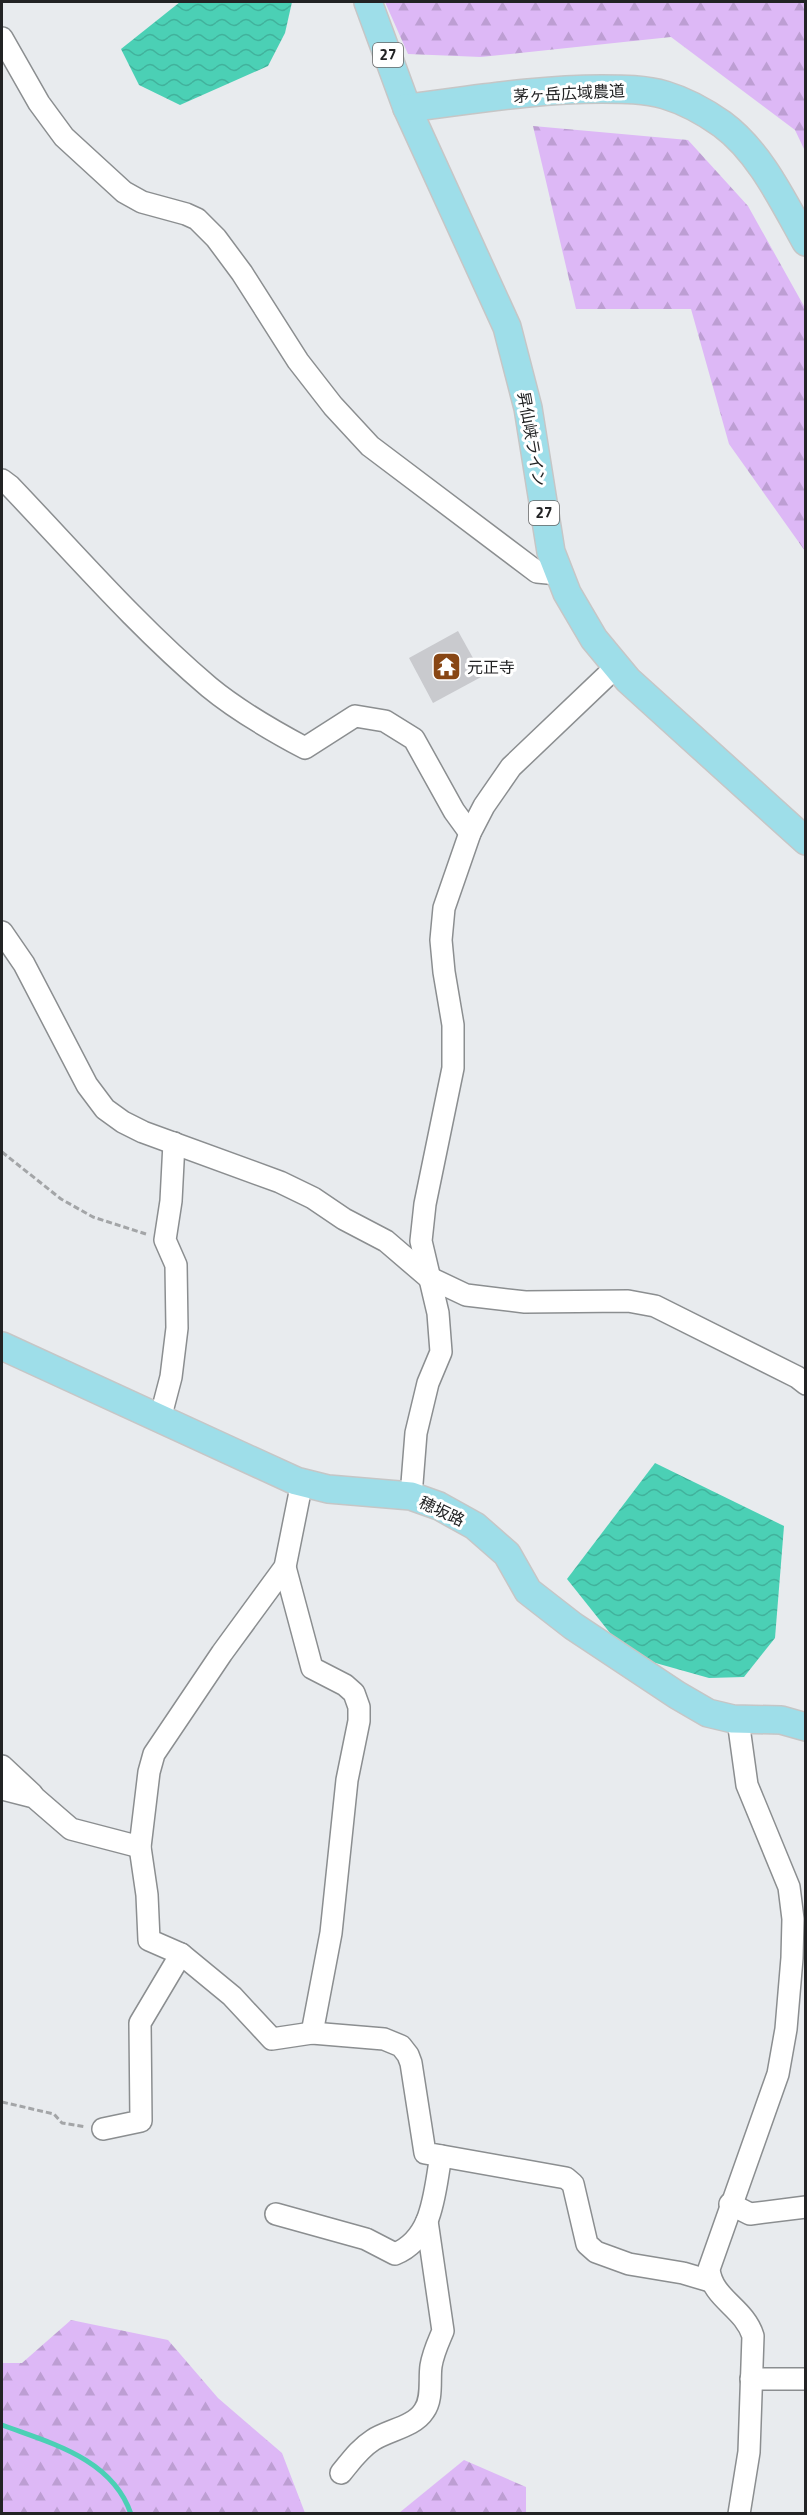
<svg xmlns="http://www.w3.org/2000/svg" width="807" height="2515" font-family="'Titillium Web','Noto Sans JP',sans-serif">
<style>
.forest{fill:url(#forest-firs)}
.water{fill:url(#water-waves)}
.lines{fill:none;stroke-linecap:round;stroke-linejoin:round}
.stream{stroke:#4bd0b5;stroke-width:5}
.building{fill:#c9cace}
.minor-casing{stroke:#8b8e90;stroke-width:24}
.major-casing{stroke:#c6c6c6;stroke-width:30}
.path{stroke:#a3a5a7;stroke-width:3;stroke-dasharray:6 3;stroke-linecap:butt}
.minor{stroke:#fff;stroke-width:21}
.major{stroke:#9edee9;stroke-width:27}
.labels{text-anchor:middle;stroke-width:6;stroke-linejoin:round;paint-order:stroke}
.shield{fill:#fff;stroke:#646566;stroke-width:1.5}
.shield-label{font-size:15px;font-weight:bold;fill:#222324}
.street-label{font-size:16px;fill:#222324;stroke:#fff}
.poi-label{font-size:16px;fill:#222324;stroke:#fff;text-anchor:start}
</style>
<defs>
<pattern id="forest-firs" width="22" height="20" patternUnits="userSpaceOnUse" patternTransform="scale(1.5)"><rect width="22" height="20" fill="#ddb8f6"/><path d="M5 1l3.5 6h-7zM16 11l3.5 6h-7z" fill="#bd9ed3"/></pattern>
<pattern id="water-waves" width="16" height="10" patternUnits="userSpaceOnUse" patternTransform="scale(1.5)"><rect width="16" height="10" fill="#4bd0b5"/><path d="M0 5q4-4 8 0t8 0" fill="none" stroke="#41b29c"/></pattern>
</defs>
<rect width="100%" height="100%" fill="#e8ebee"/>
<!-- forest -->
<g class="forest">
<polygon points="385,2 805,2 805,151 795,130 671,37 481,57 408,54"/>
<polygon points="533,126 688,140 748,206 805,308 805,551 729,444 691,309 576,309"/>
<polygon points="71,2320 168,2340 218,2398 282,2453 305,2513 2,2513 2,2363 22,2363"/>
<polygon points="464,2460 526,2487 526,2513 399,2513"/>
</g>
<!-- water -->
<g class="water">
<polygon points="180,2 292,2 285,33 268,66 180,105 139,85 121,49"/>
<polygon points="655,1463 784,1526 775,1638 744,1677 709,1678 645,1660 614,1638 567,1579"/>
</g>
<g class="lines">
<!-- stream -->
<path class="stream" d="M2,2425C50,2443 112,2458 131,2514"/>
</g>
<!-- building -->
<polygon class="building" points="458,631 483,676 433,703 409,658"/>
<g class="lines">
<defs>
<g id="minor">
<polyline points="2,38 39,103 64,137 124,192 142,202 186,214 197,219 216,238 242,273 298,361 333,406 370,446 537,572 558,574"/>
<path d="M2,480L10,486C75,554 137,626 209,687C238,711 273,731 305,748L355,716L385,721L414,739L454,811L470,833"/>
<polyline points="2,932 24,964 87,1085 105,1109 123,1122 143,1132 280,1182 313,1198 344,1219 386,1241 428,1277 466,1295 525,1302 628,1301 655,1306 797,1377 806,1384"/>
<polyline points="160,1419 171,1377 177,1328 176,1265 165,1240 171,1201 174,1143"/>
<polyline points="302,1482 285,1567 222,1653 154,1754 149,1772 140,1847 147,1895 149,1940 181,1954 232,1996 272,2039 312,2033 384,2039 401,2046 408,2055 411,2063 425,2153 566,2178 573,2184 587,2244 596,2252 629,2264 683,2273 710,2281"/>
<polyline points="411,1496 416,1433 428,1383 441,1352 438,1313 421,1241 425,1204 453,1068 453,1025 444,972 441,940 444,908 470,833 484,806 511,767 617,666"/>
<polyline points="285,1567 312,1668 345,1685 354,1693 359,1707 359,1721 347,1780 331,1933 312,2033"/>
<path d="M738,1720L747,1785L789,1887L793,1919L792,1958L786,2029L778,2074L709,2269C712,2299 744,2307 753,2336L749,2452L739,2514"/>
<polyline points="2,1766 32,1794"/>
<polyline points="2,1789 34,1797 71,1829 140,1847"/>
<polyline points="103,2129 141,2121 140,2023 181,1954"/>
<polyline points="730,2204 750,2214 806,2207"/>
<path d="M276,2214L366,2239L395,2254C434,2238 434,2192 441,2156"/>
<polyline points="751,2379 806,2379"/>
<path d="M341,2473C351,2461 359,2449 373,2440C388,2430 414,2427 424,2411C433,2399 429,2380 431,2366C433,2353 438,2343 443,2331L427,2221"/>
</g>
<g id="major">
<polyline points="368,2 407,108 507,327 528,408 551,552 567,593 594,639 628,680 806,841"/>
<path d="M407,108C472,100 537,89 602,89C623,89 645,89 665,95C685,101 705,112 722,124C760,152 783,201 806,242"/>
<polyline points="2,1346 296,1481 328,1489 411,1496 439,1506 475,1526 507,1554 528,1591 573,1626 677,1695 708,1713 733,1719 781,1720 806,1727"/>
</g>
</defs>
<!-- minor casing -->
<use href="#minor" class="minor-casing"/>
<!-- major casing -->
<use href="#major" class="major-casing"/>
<!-- path -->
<g class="path">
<polyline points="2,1152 61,1199 93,1217 146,1234"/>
<polyline points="2,2102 54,2114 62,2123 86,2127"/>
</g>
<!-- minor -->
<use href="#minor" class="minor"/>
<!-- major -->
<use href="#major" class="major"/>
</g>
<!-- icons -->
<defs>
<symbol id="temple-square" viewBox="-11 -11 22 22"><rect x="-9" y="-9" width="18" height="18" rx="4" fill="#884614" stroke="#fff"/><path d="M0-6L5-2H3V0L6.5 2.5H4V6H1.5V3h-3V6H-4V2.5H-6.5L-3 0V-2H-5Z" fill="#fff"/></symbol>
</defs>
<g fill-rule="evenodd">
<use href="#temple-square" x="430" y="650" width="33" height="33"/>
</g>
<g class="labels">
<!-- shield labels -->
<g class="shield">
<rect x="373" y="43" width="30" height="24" rx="4.5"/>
<rect x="529" y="501" width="30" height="24" rx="4.5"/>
</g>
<g class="shield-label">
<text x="388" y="60">27</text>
<text x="544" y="518">27</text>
</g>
<!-- street labels -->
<g class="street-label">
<text transform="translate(569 93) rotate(-3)" y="6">茅ヶ岳広域農道</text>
<text transform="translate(532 439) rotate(80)" y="6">昇仙峡ライン</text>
<text transform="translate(442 1511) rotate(25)" y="6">穂坂路</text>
</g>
<!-- poi labels -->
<g class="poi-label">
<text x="467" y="673">元正寺</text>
</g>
</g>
<!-- border -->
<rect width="807" height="2515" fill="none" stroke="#222324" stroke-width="6"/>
</svg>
